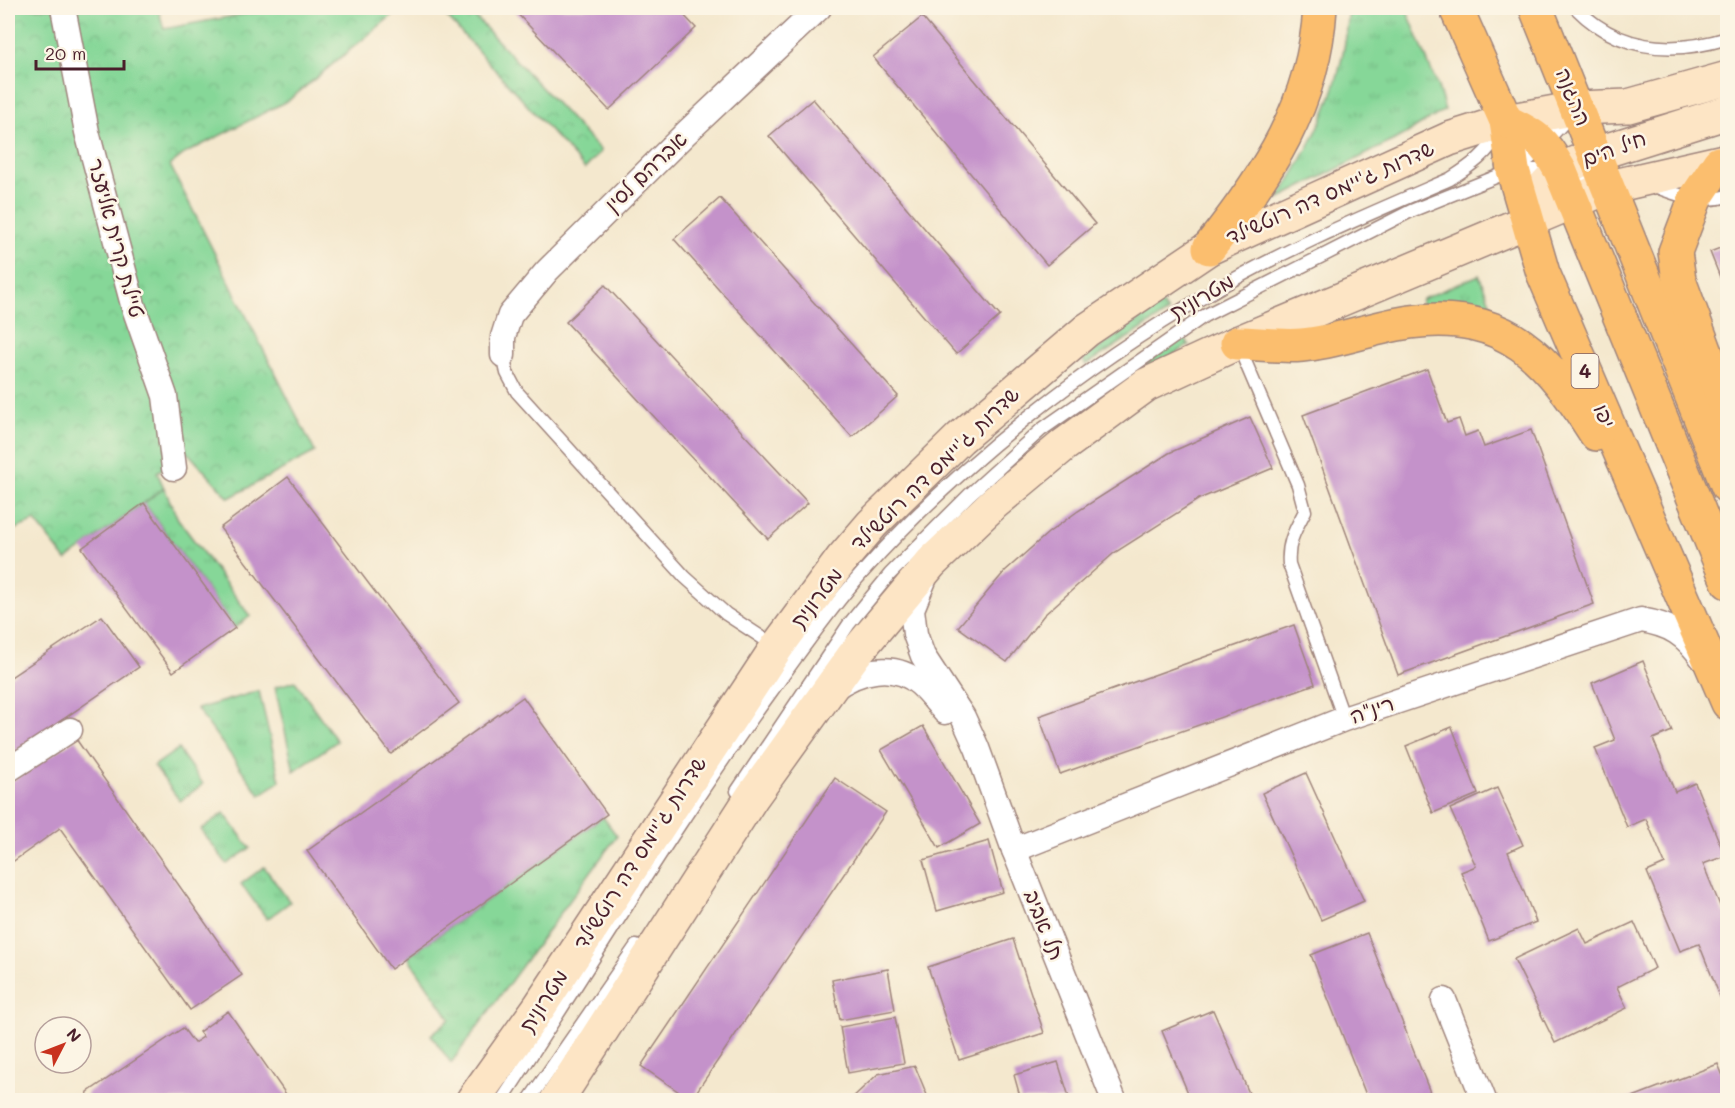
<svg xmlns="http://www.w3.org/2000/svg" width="1735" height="1108" font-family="Mali,'Playpen Sans Hebrew',sans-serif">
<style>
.grass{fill:url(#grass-tufts);stroke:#687b62;stroke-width:1.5}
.park{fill:url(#park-crowns);stroke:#687b62;stroke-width:1.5}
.building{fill:#c492ca}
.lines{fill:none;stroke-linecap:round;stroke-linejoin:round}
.lane-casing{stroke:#9f847c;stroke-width:15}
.street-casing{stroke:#9f847c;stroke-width:27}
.secondary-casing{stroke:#9f847c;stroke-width:36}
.highway-casing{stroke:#9f847c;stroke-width:36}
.lane{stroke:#fff;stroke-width:12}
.street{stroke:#fff;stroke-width:24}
.secondary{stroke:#fde5c5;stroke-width:33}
.highway{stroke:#fbbe6e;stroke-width:33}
.labels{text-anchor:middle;stroke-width:5;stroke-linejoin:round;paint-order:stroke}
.shield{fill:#fcf5e5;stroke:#7f5f63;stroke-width:1.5}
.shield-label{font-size:20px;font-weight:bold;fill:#4a1f2b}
.street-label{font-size:21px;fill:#4a1f2b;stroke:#fcf5e5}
</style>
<defs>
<pattern id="grass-tufts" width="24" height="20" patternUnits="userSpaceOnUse" patternTransform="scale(1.5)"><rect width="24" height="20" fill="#86d798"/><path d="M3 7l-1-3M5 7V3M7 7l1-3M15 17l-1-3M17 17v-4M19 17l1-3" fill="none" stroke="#75b883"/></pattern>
<pattern id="park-crowns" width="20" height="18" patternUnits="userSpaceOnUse" patternTransform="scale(1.5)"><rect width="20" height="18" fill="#86d798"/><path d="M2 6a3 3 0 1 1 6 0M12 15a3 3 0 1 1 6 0" fill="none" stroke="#75b883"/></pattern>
</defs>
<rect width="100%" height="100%" fill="#fcf5e5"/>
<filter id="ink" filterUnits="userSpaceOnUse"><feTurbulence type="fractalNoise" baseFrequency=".0167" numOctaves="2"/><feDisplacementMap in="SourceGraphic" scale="12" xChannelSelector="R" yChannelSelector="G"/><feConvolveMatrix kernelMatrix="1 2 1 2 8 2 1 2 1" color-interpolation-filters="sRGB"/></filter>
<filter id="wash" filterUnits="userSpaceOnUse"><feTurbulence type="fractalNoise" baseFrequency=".008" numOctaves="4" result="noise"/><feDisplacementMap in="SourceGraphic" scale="24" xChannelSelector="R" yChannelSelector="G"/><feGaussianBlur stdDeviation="1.35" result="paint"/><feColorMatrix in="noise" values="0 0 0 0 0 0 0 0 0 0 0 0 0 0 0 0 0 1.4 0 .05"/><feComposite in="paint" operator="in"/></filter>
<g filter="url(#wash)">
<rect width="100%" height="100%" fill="#f4e8ce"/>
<!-- grass -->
<g class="grass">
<path d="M1349,8H1406L1438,87L1445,110L1404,135L1278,199C1318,136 1344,83 1349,8Z"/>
<polygon points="1479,275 1491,305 1490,309 1420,307 1422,299"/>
<polygon points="1161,303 1168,312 1086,365 1083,360"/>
<polygon points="1183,336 1189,345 1108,398 1105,393"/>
<polygon points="164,488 178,519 250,616 235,628 144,503"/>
<polygon points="295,681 337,741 294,771 275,687"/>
<polygon points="259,691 280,781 260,795 197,709"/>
<polygon points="178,749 203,784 180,801 154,766"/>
<polygon points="224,813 250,848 227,864 201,830"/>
<polygon points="603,817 617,836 451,1063 431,1035 450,1019 408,957"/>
<polygon points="264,867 290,902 267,919 241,884"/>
</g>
<!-- park -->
<g class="park">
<polygon points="8,8 158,8 164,29 277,8 401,8 289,100 184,154 170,165 315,452 229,498 188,453 157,472 164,488 66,560 35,521 8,532"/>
<polygon points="439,8 467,8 601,151 585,169"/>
</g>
<g id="blocks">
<!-- building -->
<g class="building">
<polygon points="512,8 677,8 696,28 609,110"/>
<polygon points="922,17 1095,224 1047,265 873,57"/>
<polygon points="813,99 1000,316 956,354 769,136"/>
<polygon points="720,198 898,396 852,437 674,239"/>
<polygon points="1728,245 1728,286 1724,287 1710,252"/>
<polygon points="605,285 808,503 768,539 566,322"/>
<polygon points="1427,369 1447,423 1459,419 1465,436 1478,431 1484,447 1531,430 1594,604 1398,675 1303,415"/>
<polygon points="1250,417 1273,468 1199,499 1114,553 1044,615 1007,662 958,627 1005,571 1048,533 1078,511 1169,453"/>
<polygon points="288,477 459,703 391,754 220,528"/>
<polygon points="144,503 235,628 173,672 82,548"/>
<polygon points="102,616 139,667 8,757 8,679"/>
<polygon points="1294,625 1315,684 1060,774 1039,716"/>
<polygon points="1643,661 1672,731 1653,739 1675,792 1695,783 1725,856 1703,864 1723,913 1728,912 1728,996 1721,999 1699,944 1680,951 1647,872 1665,864 1646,819 1627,827 1595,748 1615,740 1592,683"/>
<polygon points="523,697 607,814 391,969 307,851"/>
<polygon points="923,726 980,824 939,848 881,750"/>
<polygon points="1452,727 1478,794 1433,813 1406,746"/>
<polygon points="76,739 242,975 190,1010 60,828 8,865 8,784"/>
<polygon points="1306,773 1364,901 1321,920 1262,793"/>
<polygon points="835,778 886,812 691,1100 641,1066"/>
<polygon points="1497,788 1523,845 1508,852 1536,922 1489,941 1461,872 1476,866 1450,809"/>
<polygon points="989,841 1003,892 937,911 923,860"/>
<polygon points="1634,922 1655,968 1617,987 1627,1008 1555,1043 1514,959 1579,928 1587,944"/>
<polygon points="1367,933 1433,1100 1368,1100 1311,955"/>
<polygon points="1013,939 1044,1033 959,1060 928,967"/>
<polygon points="888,969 895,1010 840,1020 832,980"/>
<polygon points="1213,1010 1252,1100 1191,1100 1162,1031"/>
<polygon points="228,1011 290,1100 86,1100 88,1092 183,1028 194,1043 203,1037 199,1032"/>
<polygon points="895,1017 904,1063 848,1073 840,1027"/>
<polygon points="1058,1062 1070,1100 1021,1100 1014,1075"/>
<polygon points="1718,1064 1728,1088 1728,1100 1625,1100"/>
<polygon points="915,1066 929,1100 850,1100 878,1074"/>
</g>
</g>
</g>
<g filter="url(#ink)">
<use href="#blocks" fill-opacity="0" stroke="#9f847c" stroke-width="1.5"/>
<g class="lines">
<defs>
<g id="lane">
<path d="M1576,8C1618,51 1672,55 1728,38"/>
<polyline points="1514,170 1560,170 1599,184"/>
<path d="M1652,185C1676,195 1701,204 1728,196"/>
<path d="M1239,347L1298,485L1305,511C1295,530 1287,543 1289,564L1344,719"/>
<polyline points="503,355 507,373 517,392 685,577 726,614 775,646"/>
<polyline points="737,791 849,624 890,574 969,495 1041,430 1204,316 1411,211 1513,170 1530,158 1569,117"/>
<path d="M502,1100C592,964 675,824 771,692C801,651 829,610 862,573C961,462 1083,367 1210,293C1287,248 1369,214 1450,179C1472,165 1488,154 1500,131"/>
<polyline points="529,1100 636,946"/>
</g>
<g id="street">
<polyline points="63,8 87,132 133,305 165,396 174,468"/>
<polyline points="503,355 503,337 510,315 547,271 686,133 819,8"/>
<polyline points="924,580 912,609 915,634 923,656 963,717 977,748 1014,850 1114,1100"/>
<path d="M833,689C858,670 894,661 920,684C929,692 937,703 945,712"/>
<polyline points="8,770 70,730"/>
<path d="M1014,850L1344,719L1641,620C1671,625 1685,634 1703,659"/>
<polyline points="1444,1000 1484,1100"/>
</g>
<g id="secondary">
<polyline points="1526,220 1540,191 1560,170 1595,154 1728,112"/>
<polyline points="473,1100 540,1006 777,647 842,559 872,524 960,438 1087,330 1209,248 1449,139 1506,121 1577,108 1628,106 1728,78"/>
<polyline points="557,1100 752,797 854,655 931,563 993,504 1064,445 1146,385 1237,343 1609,187 1728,160"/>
</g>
<g id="highway">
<polyline points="1456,8 1506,121 1513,170 1543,273 1728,703"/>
<polyline points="1536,8 1728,487"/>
<path d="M1506,121C1537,136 1543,140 1560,170L1728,582"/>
<polyline points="1719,163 1695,199 1675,252 1679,280 1728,412"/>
<path d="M1209,248C1268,174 1314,105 1320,8"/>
<path d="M1237,343C1258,343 1281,347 1302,345C1338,342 1373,327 1410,322C1506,309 1548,358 1596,434"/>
</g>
</defs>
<!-- lane casing -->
<use href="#lane" class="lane-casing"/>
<!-- street casing -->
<use href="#street" class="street-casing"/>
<!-- secondary casing -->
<use href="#secondary" class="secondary-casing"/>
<!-- highway casing -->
<use href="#highway" class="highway-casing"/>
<!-- lane -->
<use href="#lane" class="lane"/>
<!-- street -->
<use href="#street" class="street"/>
<!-- secondary -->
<use href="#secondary" class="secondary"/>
<!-- highway -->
<use href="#highway" class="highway"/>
</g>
</g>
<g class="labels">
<!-- shield labels -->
<rect class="shield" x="1571.5" y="354" width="27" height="34" rx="4.5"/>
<g class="shield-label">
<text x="1585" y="378">4</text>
</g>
<!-- street labels -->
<g class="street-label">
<text transform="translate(1573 97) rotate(68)" y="7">ההגנה</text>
<text transform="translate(1614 149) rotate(-20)" y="7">חיל הים</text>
<text transform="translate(646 172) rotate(-44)" y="7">אברהם לסין</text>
<text transform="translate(1330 193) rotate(-24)" y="7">שדרות ג'יימס דה רוטשילד</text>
<text transform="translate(116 238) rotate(75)" y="7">טיילת קרית אליעזר</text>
<text transform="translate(1202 297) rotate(-30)" y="7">מטרונית</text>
<text transform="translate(1604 416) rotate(67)" y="7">יפו</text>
<text transform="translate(935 469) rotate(-44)" y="7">שדרות ג'יימס דה רוטשילד</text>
<text transform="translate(817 598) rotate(-52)" y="7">מטרונית</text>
<text transform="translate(1372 710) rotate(-19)" y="7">רינ"ה</text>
<text transform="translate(640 853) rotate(-57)" y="7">שדרות ג'יימס דה רוטשילד</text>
<text transform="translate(1044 925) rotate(68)" y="7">תל אביב</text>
<text transform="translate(544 1001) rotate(-57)" y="7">מטרונית</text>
</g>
</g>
<!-- margin -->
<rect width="1735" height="1108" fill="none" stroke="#fcf5e5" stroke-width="30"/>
<!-- north arrow -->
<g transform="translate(63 1045) rotate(48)"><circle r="28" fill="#fcf5e5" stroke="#b59f9b" stroke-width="1.5"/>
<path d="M0-4.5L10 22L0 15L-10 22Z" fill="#c8321e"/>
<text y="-9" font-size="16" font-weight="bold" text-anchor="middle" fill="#4a1f2b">N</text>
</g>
<!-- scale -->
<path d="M36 60v9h88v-9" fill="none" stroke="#4a1f2b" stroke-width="3"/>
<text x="45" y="60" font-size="18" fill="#4a1f2b" stroke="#fcf5e5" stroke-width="4.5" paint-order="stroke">20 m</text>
</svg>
